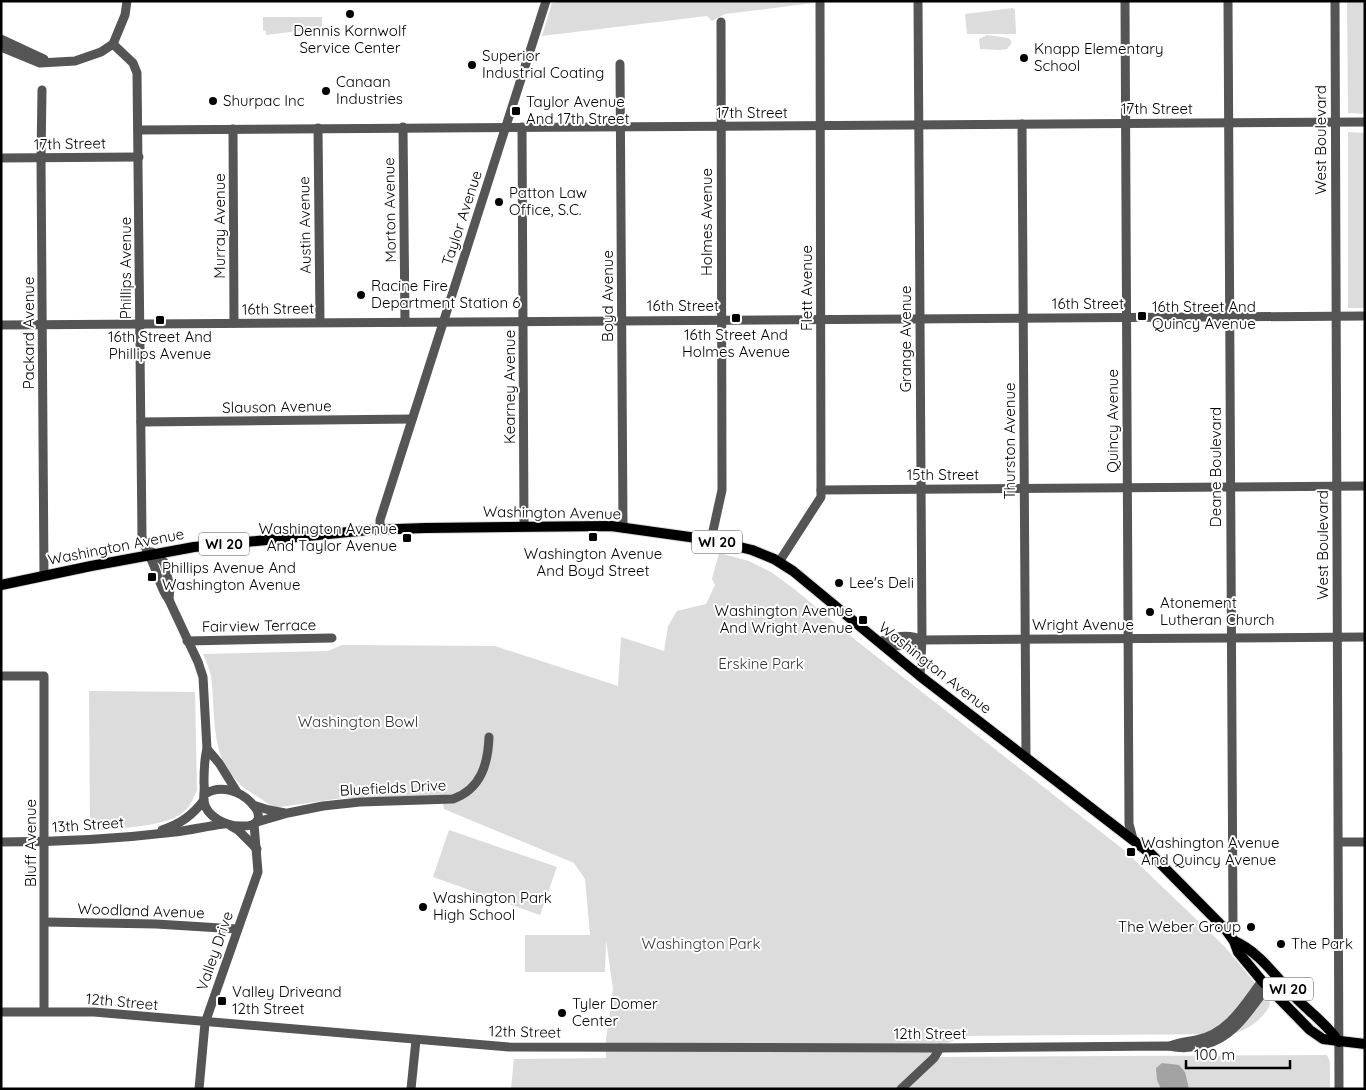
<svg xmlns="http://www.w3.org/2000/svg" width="1366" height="1090" font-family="Quicksand,sans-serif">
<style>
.green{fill:#dcdcdc}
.water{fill:#a3a3a3}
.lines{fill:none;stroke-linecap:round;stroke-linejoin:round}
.major-casing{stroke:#dbdbdb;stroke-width:12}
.minor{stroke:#555;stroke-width:9}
.major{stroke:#000;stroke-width:10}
.poi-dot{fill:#000;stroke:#fff;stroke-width:2}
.labels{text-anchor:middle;stroke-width:4;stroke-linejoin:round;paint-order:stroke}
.shield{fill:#fff;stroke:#4c4c4c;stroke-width:1}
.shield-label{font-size:14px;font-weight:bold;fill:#000}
.poi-label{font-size:15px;fill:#000;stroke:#fff;text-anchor:start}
.street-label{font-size:15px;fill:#000;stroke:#fff}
.park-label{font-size:15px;fill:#333;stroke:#fff}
</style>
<rect width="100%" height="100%" fill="#fff"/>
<!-- green -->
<g class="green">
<polygon points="567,1 814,1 814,3 725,14 712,21 707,16 542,36 552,3"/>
<polygon points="1347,1 1365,1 1365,114 1348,113"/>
<polygon points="1013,8 1015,10 1016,34 967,34 965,14"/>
<polygon points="263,17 322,17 322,28 266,35 266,31 263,30"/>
<polygon points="987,35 1008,38 1011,40 1011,44 1007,49 998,50 980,49 979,39"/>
<polygon points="1348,132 1365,133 1365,308 1348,308"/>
<path d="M719,553L749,561L771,572L793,588L858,642L1124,850L1225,947L1269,1000L1270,1004C1266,1017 1245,1032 1232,1034L961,1036L940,1048L932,1057L1327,1055L1330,1062V1089H511L514,1059L606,1058V1039L613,989L606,940L605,972H525V935H590L585,879L574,863L444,809L442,796L343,798L273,808C261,797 246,792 236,780C209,751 216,711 211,676C209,668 206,661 203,654L328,651L342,645L495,646L618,686L621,637L664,651L668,626L677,611L706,604L715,585L712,579Z"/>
<path d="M89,691L195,692L197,790C193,798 190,808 182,813C163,828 114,828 90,831Z"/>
<polygon points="449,830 557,867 540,915 433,877"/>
</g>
<!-- water -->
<polygon class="water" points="1162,1063 1179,1065 1185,1072 1189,1089 1161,1089 1157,1080 1156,1068"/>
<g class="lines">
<defs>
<g id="major">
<polyline points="1,585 91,566 194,547 369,530 425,528 611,526 711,540 752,550 774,559 793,571 920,676 1151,854 1226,930 1234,941 1238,952 1262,981 1310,1030 1323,1039 1365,1044"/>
<path d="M1234,941C1261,952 1280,983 1301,1003C1315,1016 1329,1027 1339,1042"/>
</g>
</defs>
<!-- major casing -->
<use href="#major" class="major-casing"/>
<!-- minor -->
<g class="minor">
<polyline points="918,1 922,640 920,676"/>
<polyline points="1125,1 1129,824 1133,839"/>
<polyline points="1335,1 1339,1089"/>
<polyline points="1,39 44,59"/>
<path d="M113,44L133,63L137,73L142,536C144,548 150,555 154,566C159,578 161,590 169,600L198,662L203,677L207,749C204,760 204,771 204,783C205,789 203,796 204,802C207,817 226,826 240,826C285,828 237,773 205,794"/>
<polyline points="113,44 125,15 127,1"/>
<polyline points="1,47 40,63 75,61 101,52 113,44"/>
<polyline points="620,64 623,528"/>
<polyline points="42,90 41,158 44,576"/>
<polyline points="1022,124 1026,758"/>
<polyline points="403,127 405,322"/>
<polyline points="522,127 524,526"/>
<polyline points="318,128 320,322"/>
<polyline points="233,129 234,323"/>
<polyline points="138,130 1365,122"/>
<polyline points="1,158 139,157"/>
<polyline points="1,325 1365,316"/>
<polyline points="141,422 412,419"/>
<polyline points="821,490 1365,486"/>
<polyline points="380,530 380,520 546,1"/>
<polyline points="711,540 722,490 721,22"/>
<polyline points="152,552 164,562 170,587 169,600"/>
<polyline points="779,562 821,497 820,1"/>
<polyline points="187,641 332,638"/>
<path d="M879,642C893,637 908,633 922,640L1365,637"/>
<path d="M879,642C893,646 910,649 922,640"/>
<polyline points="1,676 44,676 44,1011"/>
<polyline points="207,749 219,763 237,792"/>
<polyline points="253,805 269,810 285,813"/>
<path d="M257,822L288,813L323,806L360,802L453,799C481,789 488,764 489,737"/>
<polyline points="231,826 238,830 257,849"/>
<path d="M162,830C180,824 192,816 204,800"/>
<path d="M1,842C59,842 117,839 175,832C191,830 208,826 224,824"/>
<polyline points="1339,842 1365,842"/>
<polyline points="45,922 156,924 237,929"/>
<polyline points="1226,930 1233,923 1228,1"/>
<path d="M1,1012H94L509,1047L940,1048L1169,1046C1192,1051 1218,1044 1235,1027C1246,1017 1254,1004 1263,993L1270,991"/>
<path d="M1170,1046C1179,1042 1187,1042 1196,1040C1228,1034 1244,1005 1262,981"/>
<polyline points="199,1089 205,1023 258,872 254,824"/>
<polyline points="411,1089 416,1040"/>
<polyline points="901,1089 934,1058 940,1048"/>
</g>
<!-- major -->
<use href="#major" class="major"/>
</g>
<!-- markers -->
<g class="poi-dot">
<circle cx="350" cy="14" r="5"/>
<circle cx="1024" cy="58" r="5"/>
<circle cx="472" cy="65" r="5"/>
<circle cx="326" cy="91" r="5"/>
<circle cx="213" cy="101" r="5"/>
<rect x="511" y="106" width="10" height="10" rx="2.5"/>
<circle cx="499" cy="202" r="5"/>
<circle cx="361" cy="295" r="5"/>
<rect x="1137" y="311" width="10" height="10" rx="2.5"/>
<rect x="731" y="313" width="10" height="10" rx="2.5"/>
<rect x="155" y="315" width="10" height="10" rx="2.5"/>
<rect x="588" y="532" width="10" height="10" rx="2.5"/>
<rect x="402" y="533" width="10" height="10" rx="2.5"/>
<rect x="147" y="572" width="10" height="10" rx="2.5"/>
<circle cx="839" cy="583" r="5"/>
<circle cx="1150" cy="612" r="5"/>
<rect x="858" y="615" width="10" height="10" rx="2.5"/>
<rect x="1126" y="847" width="10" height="10" rx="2.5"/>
<circle cx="423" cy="907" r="5"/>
<circle cx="1251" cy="927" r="5"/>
<circle cx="1281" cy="944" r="5"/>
<rect x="217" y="996" width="10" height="10" rx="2.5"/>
<circle cx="562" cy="1013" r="5"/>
</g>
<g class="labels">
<!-- shield labels -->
<g class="shield">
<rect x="692" y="530.5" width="50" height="23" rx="4"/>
<rect x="199" y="532.5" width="50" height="23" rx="4"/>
<rect x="1263" y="977.5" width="50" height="23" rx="4"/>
</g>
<g class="shield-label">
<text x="717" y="547">WI 20</text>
<text x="224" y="549">WI 20</text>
<text x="1288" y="994">WI 20</text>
</g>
<!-- poi labels -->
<g class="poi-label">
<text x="350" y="36" text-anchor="middle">Dennis Kornwolf<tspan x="350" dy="17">Service Center</tspan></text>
<text x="1034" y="54">Knapp Elementary<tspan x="1034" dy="17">School</tspan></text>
<text x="482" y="61">Superior<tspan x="482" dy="17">Industrial Coating</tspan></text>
<text x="336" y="87">Canaan<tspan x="336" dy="17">Industries</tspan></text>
<text x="223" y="106">Shurpac Inc</text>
<text x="526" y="107">Taylor Avenue<tspan x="526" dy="17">And 17th Street</tspan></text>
<text x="509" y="198">Patton Law<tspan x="509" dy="17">Office, S.C.</tspan></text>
<text x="371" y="291">Racine Fire<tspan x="371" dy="17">Department Station 6</tspan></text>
<text x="1152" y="312">16th Street And<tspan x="1152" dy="17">Quincy Avenue</tspan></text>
<text x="736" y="340" text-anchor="middle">16th Street And<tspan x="736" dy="17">Holmes Avenue</tspan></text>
<text x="160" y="342" text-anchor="middle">16th Street And<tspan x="160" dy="17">Phillips Avenue</tspan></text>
<text x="397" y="534" text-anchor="end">Washington Avenue<tspan x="397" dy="17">And Taylor Avenue</tspan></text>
<text x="593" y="559" text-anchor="middle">Washington Avenue<tspan x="593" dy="17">And Boyd Street</tspan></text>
<text x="162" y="573">Phillips Avenue And<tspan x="162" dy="17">Washington Avenue</tspan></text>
<text x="849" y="588">Lee's Deli</text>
<text x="1160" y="608">Atonement<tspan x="1160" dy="17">Lutheran Church</tspan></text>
<text x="853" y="616" text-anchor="end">Washington Avenue<tspan x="853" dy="17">And Wright Avenue</tspan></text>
<text x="1141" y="848">Washington Avenue<tspan x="1141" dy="17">And Quincy Avenue</tspan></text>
<text x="433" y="903">Washington Park<tspan x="433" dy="17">High School</tspan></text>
<text x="1241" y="932" text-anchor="end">The Weber Group</text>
<text x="1291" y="949">The Park</text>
<text x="232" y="997">Valley Driveand<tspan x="232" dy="17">12th Street</tspan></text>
<text x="572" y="1009">Tyler Domer<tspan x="572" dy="17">Center</tspan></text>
</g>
<!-- street labels -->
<g class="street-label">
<text x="1157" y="114">17th Street</text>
<text x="752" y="118">17th Street</text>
<text transform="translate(1321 140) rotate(-90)" y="5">West Boulevard</text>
<text transform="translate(70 144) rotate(-1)" y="5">17th Street</text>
<text transform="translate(390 210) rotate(-91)" y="5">Morton Avenue</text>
<text transform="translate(462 218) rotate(-72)" y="5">Taylor Avenue</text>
<text transform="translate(707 222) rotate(-90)" y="5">Holmes Avenue</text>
<text transform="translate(305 225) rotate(-91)" y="5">Austin Avenue</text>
<text transform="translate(220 226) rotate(-90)" y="5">Murray Avenue</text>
<text transform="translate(126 268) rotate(-90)" y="5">Phillips Avenue</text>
<text transform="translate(807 288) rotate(-90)" y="5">Flett Avenue</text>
<text transform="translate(608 296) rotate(-90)" y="5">Boyd Avenue</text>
<text x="1088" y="309">16th Street</text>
<text x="683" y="311">16th Street</text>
<text transform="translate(278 309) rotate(-1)" y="5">16th Street</text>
<text transform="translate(29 333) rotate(-90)" y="5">Packard Avenue</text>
<text transform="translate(906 339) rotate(-90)" y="5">Grange Avenue</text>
<text transform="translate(510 387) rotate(-90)" y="5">Kearney Avenue</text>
<text transform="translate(277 407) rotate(-1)" y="5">Slauson Avenue</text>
<text transform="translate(1113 421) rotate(-90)" y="5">Quincy Avenue</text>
<text transform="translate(1010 441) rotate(-90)" y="5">Thurston Avenue</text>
<text transform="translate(1216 467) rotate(-90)" y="5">Deane Boulevard</text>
<text x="943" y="480">15th Street</text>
<text transform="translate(552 513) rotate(1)" y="5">Washington Avenue</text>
<text transform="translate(1323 545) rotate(-90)" y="5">West Boulevard</text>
<text transform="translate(116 547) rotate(-11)" y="5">Washington Avenue</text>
<text x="1083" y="630">Wright Avenue</text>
<text transform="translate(259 626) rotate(-1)" y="5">Fairview Terrace</text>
<text transform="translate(935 668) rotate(38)" y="5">Washington Avenue</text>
<text transform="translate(393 788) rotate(-3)" y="5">Bluefields Drive</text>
<text transform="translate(88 825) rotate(-4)" y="5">13th Street</text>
<text transform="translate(31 843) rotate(-90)" y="5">Bluff Avenue</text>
<text transform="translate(141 911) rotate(2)" y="5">Woodland Avenue</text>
<text transform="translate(215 951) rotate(-71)" y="5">Valley Drive</text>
<text transform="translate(122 1002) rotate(5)" y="5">12th Street</text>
<text transform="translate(525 1032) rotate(1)" y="5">12th Street</text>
<text x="930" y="1039">12th Street</text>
</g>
<!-- park labels -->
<g class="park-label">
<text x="761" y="669">Erskine Park</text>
<text x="358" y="727">Washington Bowl</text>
<text x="701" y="949">Washington Park</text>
</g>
</g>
<!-- border -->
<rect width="1366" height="1090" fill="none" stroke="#000000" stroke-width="5"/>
<!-- scale -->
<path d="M1186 1060v8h104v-8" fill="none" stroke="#000000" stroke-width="2.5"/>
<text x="1194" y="1060" font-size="15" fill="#000000" stroke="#ffffff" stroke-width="4" paint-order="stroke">100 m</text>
</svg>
